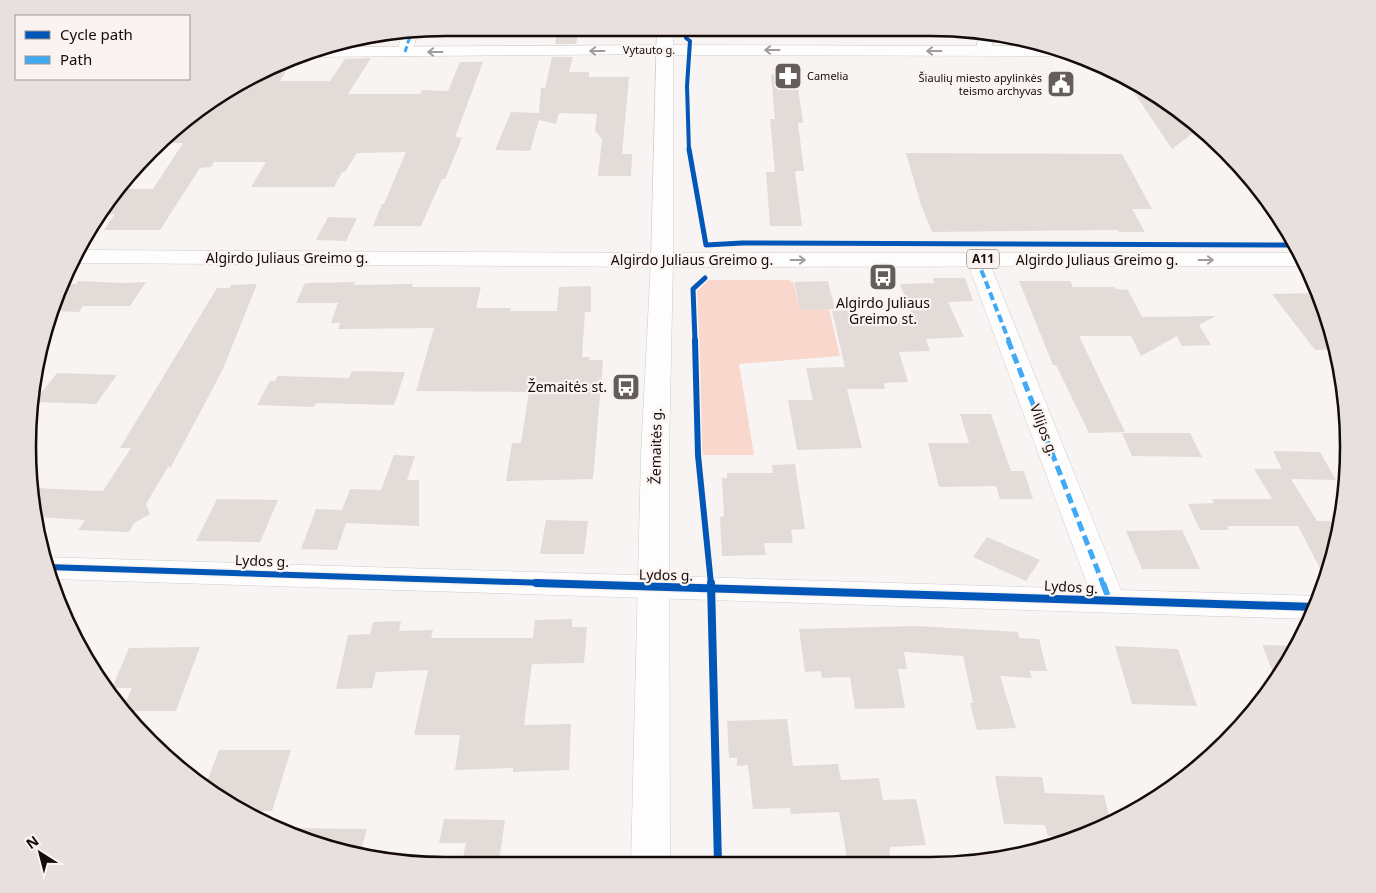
<svg xmlns="http://www.w3.org/2000/svg" width="1376" height="893" font-family="'Noto Sans',sans-serif">
<style>
.green{fill:#f9d7cc}
.building{fill:#e3dbd8}
.lines{fill:none;stroke-linecap:round;stroke-linejoin:round}
.minor-casing{stroke:#d1cac7;stroke-width:1}
.major-casing{stroke:#d1cac7;stroke-width:1}
.highway-casing{stroke:#d1cac7;stroke-width:1}
.minor{fill:#fefdfd;fill-rule:evenodd}
.major{fill:#fefdfd;fill-rule:evenodd}
.highway{fill:#fefdfd;fill-rule:evenodd}
.quiet-far3{stroke:#3fa9f5;stroke-width:3;stroke-dasharray:6 3;stroke-linecap:butt}
.quiet-far2{stroke:#3fa9f5;stroke-width:4;stroke-dasharray:8 4;stroke-linecap:butt}
.quiet-far1{stroke:#3fa9f5;stroke-width:5;stroke-dasharray:10 5;stroke-linecap:butt}
.quiet{stroke:#3fa9f5;stroke-width:6;stroke-dasharray:13 6;stroke-linecap:butt}
.cycleway-far3-casing{stroke:#faf3f1;stroke-width:5.5}
.cycleway-far2-casing{stroke:#faf3f1;stroke-width:8}
.cycleway-far1-casing{stroke:#faf3f1;stroke-width:9}
.cycleway-casing{stroke:#faf3f1;stroke-width:11}
.cycleway-far3{stroke:#0057b8;stroke-width:4}
.cycleway-far2{stroke:#0057b8;stroke-width:5}
.cycleway-far1{stroke:#0057b8;stroke-width:6}
.cycleway{stroke:#0057b8;stroke-width:8}
.oneway{stroke:#a19c9b}
.labels{text-anchor:middle;stroke-width:4.5;stroke-linejoin:round;paint-order:stroke}
.far-street-label{font-size:11px;fill:#150b08;stroke:#faf3f1}
.far-poi-label{font-size:11px;fill:#150b08;stroke:#faf3f1;text-anchor:start}
.shield{fill:#faf3f1;stroke:#5a514e;stroke-width:1}
.shield-label{font-size:12px;font-weight:bold;fill:#150b08}
.street-label{font-size:14px;fill:#150b08;stroke:#faf3f1}
.poi-label{font-size:14px;fill:#150b08;stroke:#faf3f1}
.rim{fill:none;stroke:#150b08;stroke-width:2.5}
</style>
<rect width="100%" height="100%" fill="#f8f4f3"/>
<!-- green -->
<polygon class="green" points="709,280 789,280 793,282 800,310 829,309 840,356 739,364 754,455 698,455 693,289"/>
<!-- building -->
<g class="building">
<polygon points="558,28 580,28 576,44 555,44"/>
<polygon points="552,57 573,57 569,72 589,72 589,77 629,77 622,154 632,154 631,176 598,176 602,139 595,131 597,114 559,113 556,124 539,120 530,151 495,150 511,112 539,113 541,88 545,88"/>
<polygon points="371,58 348,94 420,94 422,90 448,91 460,62 483,62 455,137 462,138 445,179 442,179 421,226 373,226 382,204 384,204 406,152 357,153 345,172 342,172 334,187 251,187 266,162 214,162 211,167 200,168 160,230 104,230 115,214 107,215 125,189 153,189 183,143 166,143 213,98 293,59 280,81 330,81 345,59"/>
<polygon points="782,72 796,73 803,123 798,123 804,171 795,171 802,226 770,226 766,172 775,172 770,119 775,119 771,75"/>
<polygon points="1123,76 1178,113 1193,133 1172,149"/>
<polygon points="906,153 1122,154 1152,209 1132,209 1145,232 1119,232 1118,230 932,232 921,205"/>
<polygon points="328,217 357,218 346,241 316,240"/>
<polygon points="933,278 965,278 973,301 948,302 964,337 926,339 930,351 899,352 908,382 884,383 885,389 847,389 862,448 797,450 788,400 813,400 806,368 845,367 832,311 857,310 859,320 914,320 900,284 934,283"/>
<polygon points="78,281 122,283 146,282 130,306 83,306 79,312 50,311 65,284 76,284"/>
<polygon points="828,281 835,309 800,310 794,282"/>
<polygon points="1019,281 1070,281 1073,287 1114,287 1116,289 1128,290 1142,317 1216,316 1199,325 1211,345 1182,346 1177,336 1141,356 1131,336 1079,336 1125,432 1089,433 1056,365 1053,365"/>
<polygon points="355,282 353,285 413,284 412,287 481,287 476,308 511,308 510,311 557,311 559,287 591,286 591,312 585,312 582,357 590,357 589,360 603,360 593,479 506,481 512,443 521,443 529,392 416,391 434,328 338,329 340,323 331,323 338,303 296,303 305,283"/>
<polygon points="257,284 223,369 171,467 168,467 146,504 150,514 134,523 129,532 78,530 85,520 38,517 35,488 103,491 131,448 120,448 217,288 230,288 231,285"/>
<polygon points="1317,293 1334,338 1336,349 1315,350 1272,294"/>
<polygon points="352,371 405,372 394,405 316,403 314,407 257,405 270,381 275,381 278,376 349,378"/>
<polygon points="57,373 117,375 96,404 34,402"/>
<polygon points="960,414 991,414 1011,471 1024,471 1033,499 1000,499 996,486 939,487 928,443 969,443"/>
<polygon points="1122,433 1190,433 1202,457 1132,456"/>
<polygon points="1273,451 1320,452 1336,480 1291,479 1317,521 1330,521 1337,534 1326,580 1298,526 1227,526 1229,530 1200,530 1188,504 1214,503 1212,499 1272,499 1254,469 1282,469"/>
<polygon points="394,455 415,456 407,480 419,480 419,526 346,523 337,550 301,549 316,509 342,510 350,489 381,490"/>
<polygon points="795,464 805,529 791,530 793,543 764,543 766,555 722,556 720,517 724,516 722,478 727,478 727,473 773,473 772,465"/>
<polygon points="217,499 278,500 260,542 196,541"/>
<polygon points="546,520 588,521 584,554 540,554"/>
<polygon points="1182,530 1200,569 1142,569 1126,531"/>
<polygon points="987,537 1040,560 1026,581 973,557"/>
<polygon points="572,619 572,627 587,627 584,663 532,664 524,725 571,724 569,770 513,772 513,768 455,770 460,735 414,735 428,670 376,672 372,688 336,689 348,635 370,634 373,622 401,621 399,631 433,630 431,638 533,638 535,620"/>
<polygon points="917,626 1018,632 1019,638 1039,639 1047,671 1030,671 1032,678 1000,676 1016,728 977,730 970,703 973,703 963,656 904,652 907,669 898,669 905,708 855,709 850,677 822,678 821,671 805,672 799,629"/>
<polygon points="1262,645 1297,646 1292,656 1276,679"/>
<polygon points="1115,646 1178,649 1197,706 1132,704"/>
<polygon points="200,647 176,711 126,711 123,708 132,688 112,688 129,648"/>
<polygon points="787,719 793,766 838,764 841,780 879,778 883,800 916,799 926,845 890,847 889,864 848,864 839,812 791,814 790,808 753,809 748,765 737,766 737,758 729,758 727,721"/>
<polygon points="219,750 291,750 272,811 250,811 206,784"/>
<polygon points="995,776 1042,777 1045,793 1104,795 1111,824 1076,837 1048,836 1045,825 1004,824"/>
<polygon points="444,819 505,820 499,862 462,862 466,843 439,843"/>
<polygon points="296,828 367,829 360,853 295,836"/>
</g>
<g class="lines">
<defs>
<g id="minor">
<polygon points="981,31 995,34 989,55 977,55 975,51"/>
<polygon points="418,32 411,56 399,56 397,52 402,35"/>
<polygon points="83,250 662,253 670,255 673,260 670,265 662,267 76,263"/>
<polygon points="977,252 985,254 988,259 1121,590 1319,596 1309,619 52,579 43,557 1089,589 966,259 969,254"/>
</g>
<g id="major">
<polygon points="664,45 670,46 672,50 670,54 307,57 301,55 312,50 329,47"/>
<polygon points="662,253 670,255 673,260 669,455 670,863 631,863 641,455 651,260 654,255"/>
</g>
<polygon id="highway" points="657,29 673,29 673,45 1033,46 1057,53 1050,56 673,55 673,253 1300,253 1307,266 662,267 654,265 651,260"/>
</defs>
<!-- minor casing -->
<use href="#minor" class="minor-casing"/>
<!-- major casing -->
<use href="#major" class="major-casing"/>
<!-- highway casing -->
<use href="#highway" class="highway-casing"/>
<!-- minor -->
<use href="#minor" class="minor"/>
<!-- major -->
<use href="#major" class="major"/>
<!-- highway -->
<use href="#highway" class="highway"/>
<!-- quiet-far3 -->
<polyline class="quiet-far3" points="405,52 411,33"/>
<!-- quiet-far2 -->
<polyline class="quiet-far2" points="977,259 1009,341"/>
<!-- quiet-far1 -->
<polyline class="quiet-far1" points="1008,340 1103,584"/>
<!-- quiet -->
<polyline class="quiet" points="1103,583 1110,602"/>
<defs>
<polyline id="cycleway-far3" points="687,29 686,38 690,41 687,86 689,151"/>
<g id="cycleway-far2">
<polyline points="689,149 706,245 742,243 1295,245"/>
<polyline points="695,341 693,289 705,278"/>
</g>
<g id="cycleway-far1">
<polyline points="695,340 698,455 711,584"/>
<polyline points="47,567 574,584"/>
</g>
<g id="cycleway">
<polyline points="536,583 1315,607"/>
<polyline points="711,583 718,863"/>
</g>
</defs>
<!-- cycleway-far3 casing -->
<use href="#cycleway-far3" class="cycleway-far3-casing"/>
<!-- cycleway-far2 casing -->
<use href="#cycleway-far2" class="cycleway-far2-casing"/>
<!-- cycleway-far1 casing -->
<use href="#cycleway-far1" class="cycleway-far1-casing"/>
<!-- cycleway casing -->
<use href="#cycleway" class="cycleway-casing"/>
<!-- cycleway-far3 -->
<use href="#cycleway-far3" class="cycleway-far3"/>
<!-- cycleway-far2 -->
<use href="#cycleway-far2" class="cycleway-far2"/>
<!-- cycleway-far1 -->
<use href="#cycleway-far1" class="cycleway-far1"/>
<!-- cycleway -->
<use href="#cycleway" class="cycleway"/>
</g>
<!-- one-way arrows -->
<defs><path id="oneway-shaft" d="M-6 0H5M1.5-3L5.5 0L1.5 3" fill="none" stroke-width="1.6" stroke-linecap="round" stroke-linejoin="round" transform="scale(1.25)"/></defs>
<g class="oneway">
<use href="#oneway-shaft" transform="translate(772 50) rotate(-180)"/>
<use href="#oneway-shaft" transform="translate(597 51) rotate(180)"/>
<use href="#oneway-shaft" transform="translate(934 51) rotate(-180)"/>
<use href="#oneway-shaft" transform="translate(435 52) rotate(180)"/>
<use href="#oneway-shaft" transform="translate(798 260)"/>
<use href="#oneway-shaft" transform="translate(1206 260)"/>
</g>
<!-- icons -->
<defs>
<symbol id="pharmacy-square" viewBox="-11 -11 22 22"><rect x="-9" y="-9" width="18" height="18" rx="4" fill="#645d5a" stroke="#faf3f1"/><path d="M-2-6h4v4h4v4h-4v4h-4v-4h-4v-4h4Z" fill="#fff"/></symbol>
<symbol id="civic-square" viewBox="-11 -11 22 22"><rect x="-9" y="-9" width="18" height="18" rx="4" fill="#645d5a" stroke="#faf3f1"/><path d="M-.6-6.5H3V-4.5H.6V-3L4-1V1h2V6H-6V1h2V-1L-.6-3ZM-1.2 2.5V6h2.4V2.5Z" fill="#fff"/></symbol>
<symbol id="bus-square" viewBox="-11 -11 22 22"><rect x="-9" y="-9" width="18" height="18" rx="4" fill="#645d5a" stroke="#faf3f1"/><path d="M-5-6H5V4H4V6H2V4H-2V6H-4V4H-5ZM-3.5-4V0h7V-4ZM-3.5 1.2v1.5H-2V1.2ZM2 1.2v1.5H3.5V1.2Z" fill="#fff"/></symbol>
</defs>
<g fill-rule="evenodd">
<use href="#pharmacy-square" x="772" y="60" width="32" height="32"/>
<use href="#civic-square" x="1045" y="68" width="32" height="32"/>
<use href="#bus-square" x="867" y="261" width="32" height="32"/>
<use href="#bus-square" x="610" y="371" width="32" height="32"/>
</g>
<g class="labels">
<!-- far-street labels -->
<g class="far-street-label">
<text x="649" y="54">Vytauto g.</text>
</g>
<!-- far-poi labels -->
<g class="far-poi-label">
<text x="807" y="80">Camelia</text>
<text x="1042" y="82" text-anchor="end">Šiaulių miesto apylinkės<tspan x="1042" dy="13">teismo archyvas</tspan></text>
</g>
<!-- shield labels -->
<rect class="shield" x="967" y="249.5" width="32" height="19" rx="4"/>
<g class="shield-label">
<text x="983" y="263">A11</text>
</g>
<!-- street labels -->
<g class="street-label">
<text x="287" y="263">Algirdo Juliaus Greimo g.</text>
<text x="692" y="265">Algirdo Juliaus Greimo g.</text>
<text x="1097" y="265">Algirdo Juliaus Greimo g.</text>
<text transform="translate(1044 430) rotate(69)" y="5">Vilijos g.</text>
<text transform="translate(656 446) rotate(-89)" y="5">Žemaitės g.</text>
<text transform="translate(262 561) rotate(2)" y="5">Lydos g.</text>
<text transform="translate(666 575) rotate(1)" y="5">Lydos g.</text>
<text transform="translate(1071 587) rotate(3)" y="5">Lydos g.</text>
</g>
<!-- poi labels -->
<g class="poi-label">
<text x="883" y="308">Algirdo Juliaus<tspan x="883" dy="16">Greimo st.</tspan></text>
<text x="607" y="392" text-anchor="end">Žemaitės st.</text>
</g>
</g>
<!-- crop -->
<path d="M0 0H1376V893H0ZM446 36H930A410 410 0 0 1 1340 446V447A410 410 0 0 1 930 857H446A410 410 0 0 1 36 447V446A410 410 0 0 1 446 36Z" fill="#e8e0de" fill-rule="evenodd"/>
<path class="rim" d="M446 36H930A410 410 0 0 1 1340 446V447A410 410 0 0 1 930 857H446A410 410 0 0 1 36 447V446A410 410 0 0 1 446 36Z"/>
<!-- legend -->
<rect x="15" y="15" width="175" height="65" fill="#faf3f1" stroke="#9e9694"/>
<rect x="25" y="31" width="25" height="8" fill="#0057b8" stroke="#9e9694"/>
<text x="60" y="40" font-size="15" fill="#150b08">Cycle path</text>
<rect x="25" y="56" width="25" height="8" fill="#3fa9f5" stroke="#9e9694"/>
<text x="60" y="65" font-size="15" fill="#150b08">Path</text>
<!-- north arrow -->
<g transform="translate(40 853) rotate(324)" stroke="#faf3f1" stroke-width="4" paint-order="stroke">
<path d="M0-4L9 19L0 12L-9 19Z" fill="#150b08"/>
<text y="-8" font-size="14" font-weight="bold" text-anchor="middle" fill="#150b08">N</text>
</g>
</svg>
